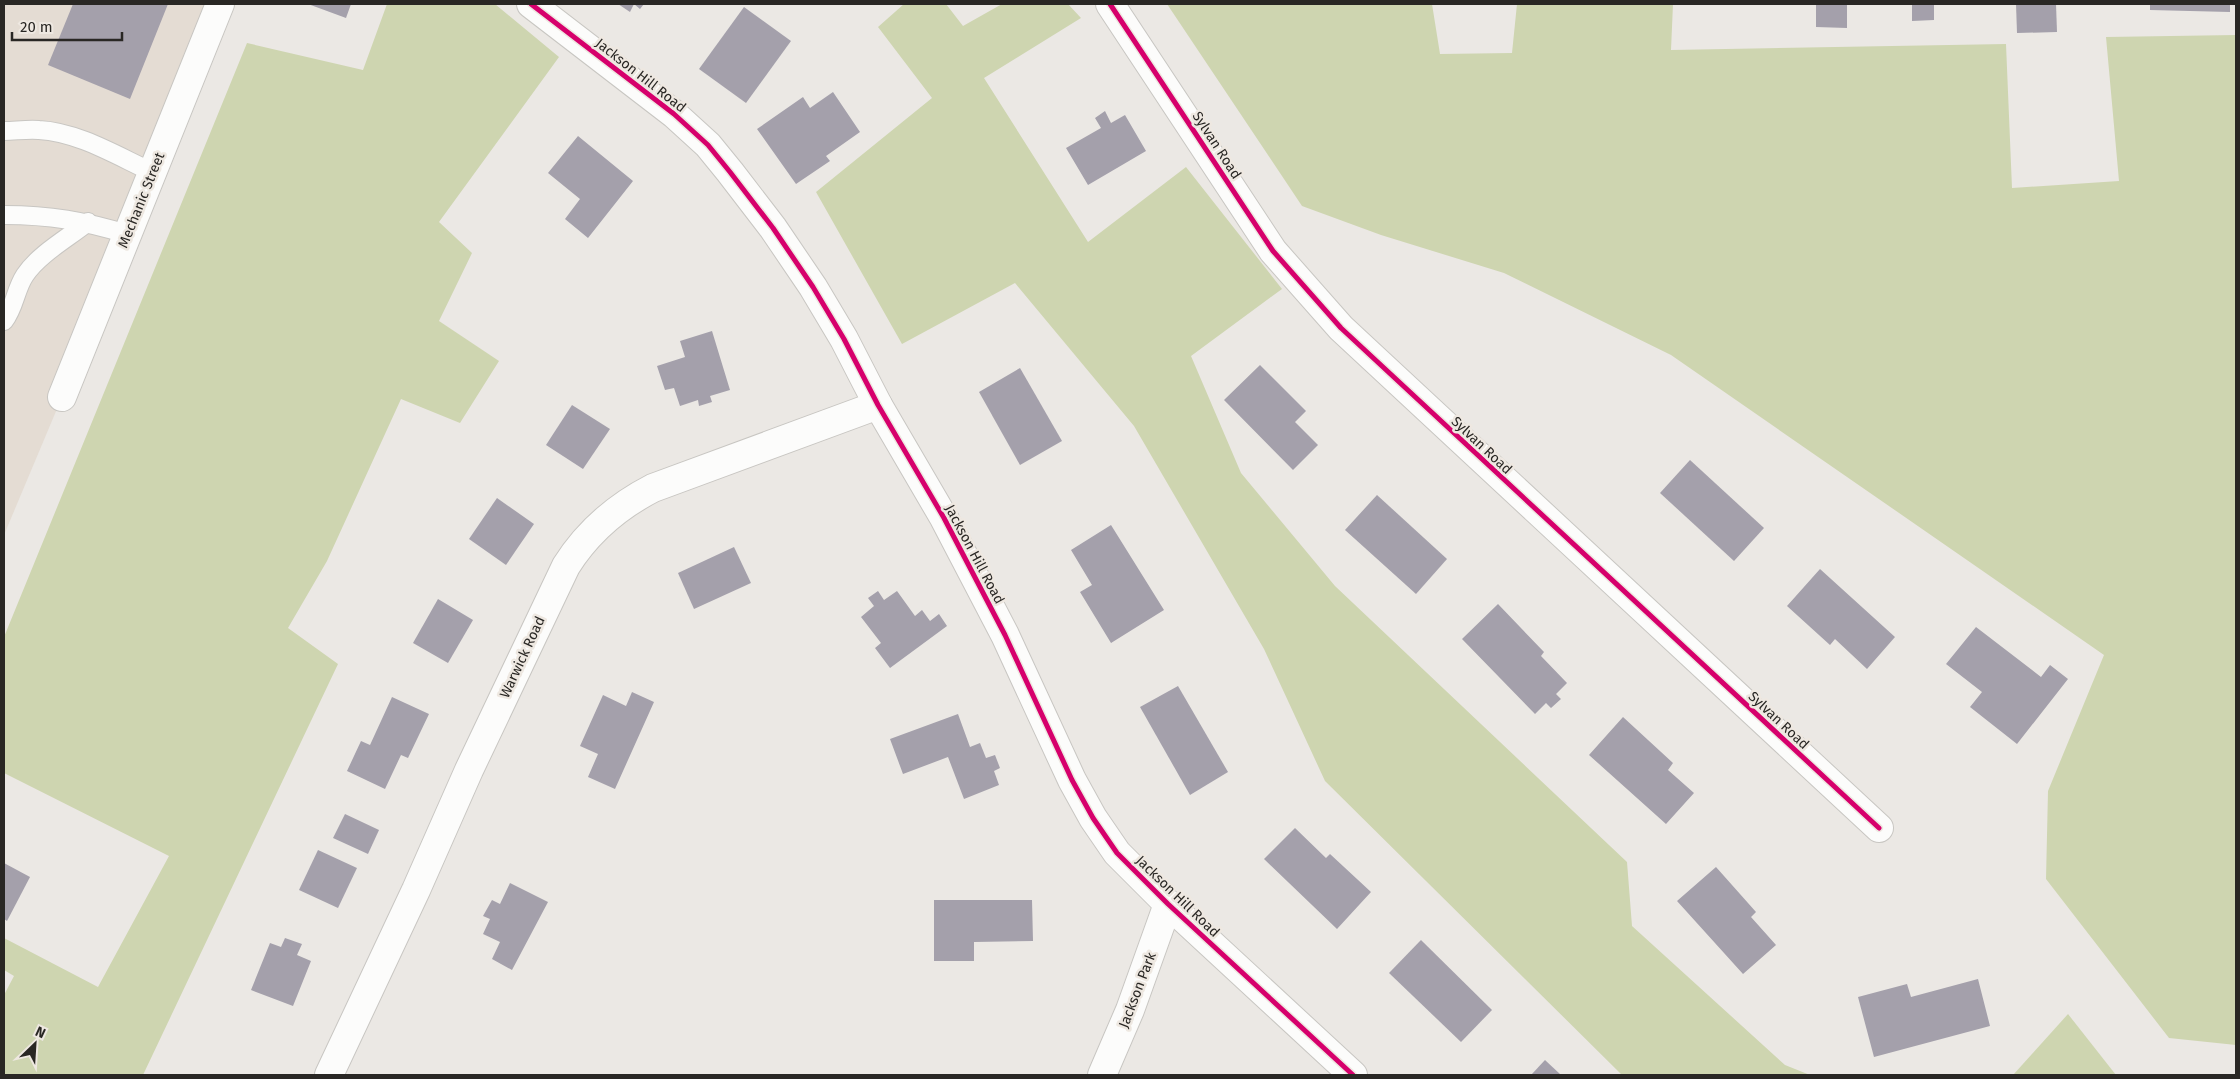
<svg xmlns="http://www.w3.org/2000/svg" width="2240" height="1079" font-family="'Fira Sans',sans-serif">
<style>
.built{fill:#e4dcd3}
.green{fill:#ced5b0}
.building{fill:#a4a0ab}
.lines{fill:none;stroke-linecap:round;stroke-linejoin:round}
.lane-casing{stroke:#c8c6c2;stroke-width:20}
.street-casing{stroke:#c8c6c2;stroke-width:30}
.lane{stroke:#fcfcfb;stroke-width:18}
.street{stroke:#fcfcfb;stroke-width:28}
.cycleway-casing{stroke:#eee8e1;stroke-width:8}
.cycleway{stroke:#d6006c;stroke-width:5}
.labels{text-anchor:middle;stroke-width:5;stroke-linejoin:round;paint-order:stroke}
.street-label{font-size:14px;fill:#292724;stroke:#eee8e1}
</style>
<rect width="100%" height="100%" fill="#ebe8e4"/>
<!-- built -->
<polygon class="built" points="4,4 220,4 62,397 4,535"/>
<!-- green -->
<g class="green">
<polygon points="387,4 495,4 559,57 439,222 472,253 439,321 499,361 460,423 401,399 327,561 288,628 338,664 143,1075 4,1075 4,995 14,976 4,970 4,938 98,987 169,856 4,773 4,637 247,43 363,70"/>
<polygon points="904,4 946,4 963,26 1002,4 1068,4 1081,18 984,78 1088,242 1186,167 1282,289 1191,356 1241,473 1335,586 1627,862 1632,926 1785,1065 1810,1075 1622,1075 1325,781 1264,649 1134,426 1015,283 902,344 816,192 932,98 878,27"/>
<polygon points="1167,4 1432,4 1440,54 1512,53 1517,4 1673,4 1671,50 2006,44 2012,188 2119,181 2106,37 2236,35 2236,1045 2169,1038 2046,879 2048,791 2104,655 1671,355 1504,273 1381,235 1302,206"/>
<polygon points="2068,1014 2116,1075 2013,1075"/>
</g>
<!-- building -->
<g class="building">
<polygon points="73,4 168,4 130,99 48,65"/>
<polygon points="308,4 351,4 346,18"/>
<polygon points="618,4 644,4 640,9 634,4 630,12"/>
<polygon points="1816,4 1847,4 1847,28 1816,27"/>
<polygon points="1912,4 1934,4 1934,20 1912,21"/>
<polygon points="2016,4 2056,4 2057,32 2017,33"/>
<polygon points="2150,4 2230,4 2230,12 2150,10"/>
<polygon points="744,7 791,41 746,103 699,69"/>
<polygon points="833,92 860,132 826,156 830,161 796,184 757,129 803,97 810,108"/>
<polygon points="1105,111 1111,123 1125,115 1146,151 1088,185 1066,148 1101,128 1095,118"/>
<polygon points="578,136 633,181 588,238 565,219 580,199 548,173"/>
<polygon points="712,331 730,390 710,396 712,402 699,406 698,400 680,406 674,388 665,390 657,366 685,357 680,341"/>
<polygon points="1260,365 1306,411 1295,422 1318,445 1293,470 1224,400"/>
<polygon points="1020,368 1062,441 1020,465 979,392"/>
<polygon points="572,405 610,429 583,469 546,445"/>
<polygon points="1690,460 1764,528 1734,561 1660,493"/>
<polygon points="1377,495 1447,559 1416,594 1345,530"/>
<polygon points="497,498 534,524 506,565 469,539"/>
<polygon points="1111,525 1164,610 1111,643 1080,592 1092,585 1071,550"/>
<polygon points="734,547 751,583 694,609 678,573"/>
<polygon points="1820,569 1895,637 1867,669 1835,639 1830,645 1787,606"/>
<polygon points="878,591 884,600 897,591 915,616 922,610 930,621 939,614 947,626 890,668 875,648 881,643 861,617 874,606 868,598"/>
<polygon points="438,599 473,620 448,663 413,643"/>
<polygon points="1498,604 1544,652 1541,656 1567,683 1556,694 1561,699 1551,708 1546,703 1535,714 1462,639"/>
<polygon points="1976,627 2041,677 2050,665 2068,679 2017,744 1970,707 1982,692 1946,664"/>
<polygon points="1178,686 1228,772 1190,795 1140,707"/>
<polygon points="632,692 654,702 615,789 588,777 598,754 580,746 603,695 626,706"/>
<polygon points="392,697 429,714 408,758 401,755 385,789 347,771 361,741 370,745"/>
<polygon points="958,714 970,747 980,743 986,758 995,755 1000,768 994,771 999,785 964,799 948,757 903,774 890,739"/>
<polygon points="1623,717 1673,763 1668,770 1694,793 1666,824 1589,755"/>
<polygon points="345,814 379,830 368,854 333,838"/>
<polygon points="1295,828 1326,858 1330,854 1371,892 1337,929 1264,859"/>
<polygon points="318,850 357,868 338,908 299,890"/>
<polygon points="4,863 30,877 7,921 4,919"/>
<polygon points="1716,867 1756,912 1751,917 1776,945 1743,974 1677,901"/>
<polygon points="510,883 548,902 512,970 492,959 500,942 483,934 490,919 483,916 492,900 500,904"/>
<polygon points="934,900 1032,900 1033,941 974,942 974,961 934,961"/>
<polygon points="285,938 302,944 297,955 311,961 293,1006 251,990 270,943 281,947"/>
<polygon points="1421,940 1492,1010 1461,1042 1389,973"/>
<polygon points="1978,979 1990,1026 1874,1057 1858,997 1907,984 1911,997"/>
<polygon points="1545,1060 1561,1075 1531,1075"/>
</g>
<g class="lines">
<defs>
<g id="lane">
<path d="M4,131C15,131 27,129 39,130C78,132 117,156 152,172"/>
<path d="M4,215C51,215 83,221 127,234"/>
<path d="M4,321C15,307 15,290 25,275C39,254 68,238 88,222"/>
</g>
<g id="street">
<polyline points="531,4 674,114 708,145 730,172 773,228 813,287 844,339 878,405 944,518 1005,635 1072,780 1093,818 1117,853 1168,904 1353,1075"/>
<polyline points="1110,4 1273,251 1341,328 1879,828"/>
<polyline points="62,397 220,4"/>
<path d="M329,1075L416,890L469,770L566,566C588,531 616,507 653,488L878,405"/>
<polyline points="1102,1075 1130,1010 1168,904"/>
</g>
</defs>
<!-- lane casing -->
<use href="#lane" class="lane-casing"/>
<!-- street casing -->
<use href="#street" class="street-casing"/>
<!-- lane -->
<use href="#lane" class="lane"/>
<!-- street -->
<use href="#street" class="street"/>
<defs>
<g id="cycleway">
<polyline points="531,4 674,114 708,145 730,172 773,228 813,287 844,339 878,405 944,518 1005,635 1072,780 1093,818 1117,853 1168,904 1353,1075"/>
<polyline points="1110,4 1273,251 1341,328 1879,828"/>
</g>
</defs>
<!-- cycleway casing -->
<use href="#cycleway" class="cycleway-casing"/>
<!-- cycleway -->
<use href="#cycleway" class="cycleway"/>
</g>
<g class="labels">
<!-- street labels -->
<g class="street-label">
<text transform="translate(641 75) rotate(38)" y="5">Jackson Hill Road</text>
<text transform="translate(1217 145) rotate(57)" y="5">Sylvan Road</text>
<text transform="translate(141 200) rotate(-68)" y="5">Mechanic Street</text>
<text transform="translate(1482 445) rotate(43)" y="5">Sylvan Road</text>
<text transform="translate(975 554) rotate(62)" y="5">Jackson Hill Road</text>
<text transform="translate(522 657) rotate(-65)" y="5">Warwick Road</text>
<text transform="translate(1779 720) rotate(43)" y="5">Sylvan Road</text>
<text transform="translate(1178 896) rotate(44)" y="5">Jackson Hill Road</text>
<text transform="translate(1137 990) rotate(-69)" y="5">Jackson Park</text>
</g>
</g>
<!-- border -->
<rect width="2240" height="1079" fill="none" stroke="#292724" stroke-width="10"/>
<!-- north arrow -->
<g transform="translate(35 1044) rotate(25)" stroke="#eee8e1" stroke-width="4" paint-order="stroke">
<path d="M0-4L9 19L0 12L-9 19Z" fill="#292724"/>
<text y="-8" font-size="14" font-weight="bold" text-anchor="middle" fill="#292724">N</text>
</g>
<!-- scale -->
<path d="M12 32v8h110v-8" fill="none" stroke="#292724" stroke-width="2.5"/>
<text x="20" y="32" font-size="15" fill="#292724" stroke="#eee8e1" stroke-width="4" paint-order="stroke">20 m</text>
</svg>
